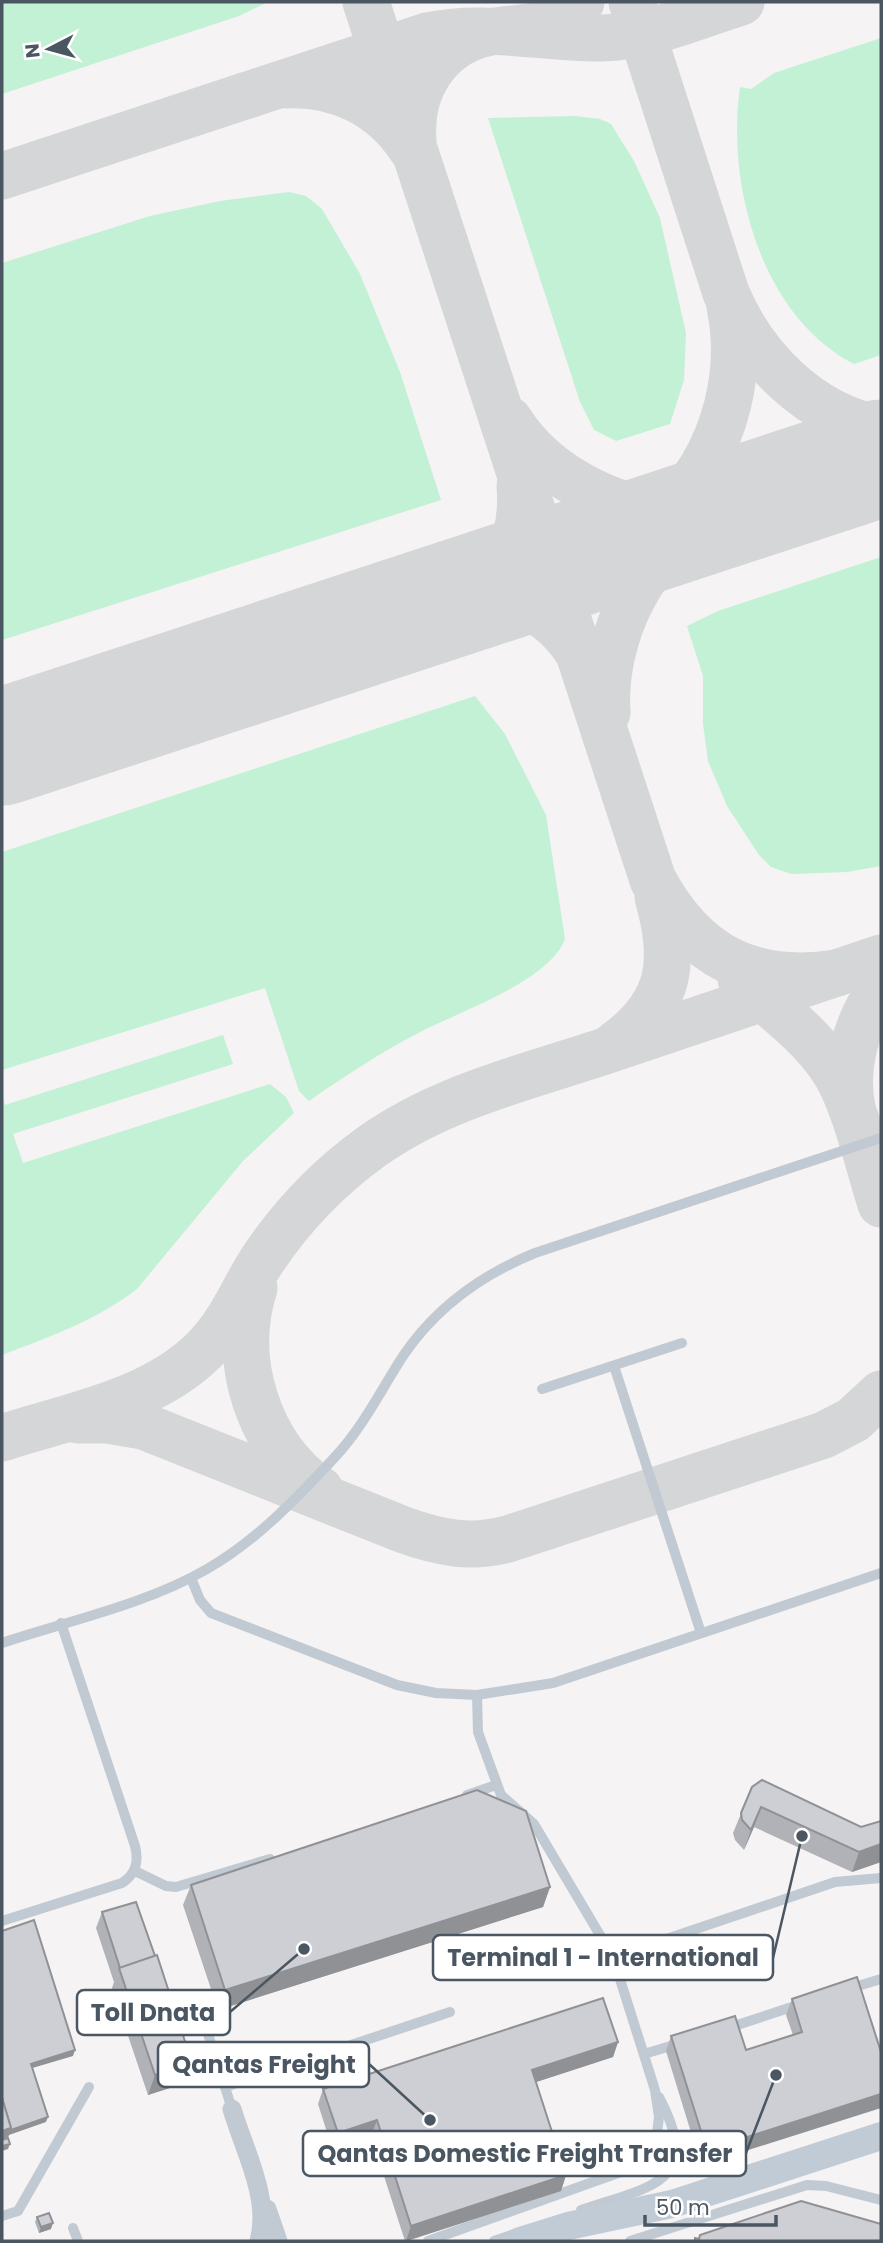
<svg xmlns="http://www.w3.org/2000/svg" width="883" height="2243" font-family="Poppins,sans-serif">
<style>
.green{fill:#c3f1d5}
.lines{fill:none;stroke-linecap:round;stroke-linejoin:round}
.taxiway{stroke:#d5d6d8;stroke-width:47}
.runway{stroke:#d5d6d8;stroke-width:117}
.lane{stroke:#c1cad2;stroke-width:10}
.street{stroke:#c1cad2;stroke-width:19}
.secondary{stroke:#c1cbd6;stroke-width:28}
.wall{fill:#b0b2b7}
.shaded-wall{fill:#909195}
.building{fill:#cdcfd5;stroke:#909195;stroke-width:2}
.leader{fill:none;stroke:#4a5661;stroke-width:2.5}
.callout-dot{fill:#4a5661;stroke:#fff;stroke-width:2.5}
.callout{fill:#fff;stroke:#4a5661;stroke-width:2.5}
.callout-label{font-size:24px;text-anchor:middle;font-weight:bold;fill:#4a5661}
</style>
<rect width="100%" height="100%" fill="#f5f3f3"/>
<!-- green -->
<g class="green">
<polygon points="2,2 268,2 239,16 2,94"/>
<path d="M881,38V355L854,364C761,316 726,185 740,87L751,89L774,73Z"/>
<polygon points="575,116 600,119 611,124 634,161 660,218 686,333 684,380 670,424 616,441 594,430 580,402 488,118"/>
<polygon points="289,192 306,196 322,209 360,274 400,372 441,500 2,640 2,263 150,216 220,201"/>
<polygon points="881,557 881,866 847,872 791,874 771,867 759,855 727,806 708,761 703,724 703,676 687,626 718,611"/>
<path d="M475,696L505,734L546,815L565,939C550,980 462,1011 424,1030C383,1051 346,1075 309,1101L299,1091L265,988L2,1070V852Z"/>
<path d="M223,1035L233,1064L13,1134L23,1163L270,1084L286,1097L294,1113L243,1161L137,1289C97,1320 49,1337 2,1355V1096L5,1105Z"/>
</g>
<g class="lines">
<!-- taxiway -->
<g class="taxiway">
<path d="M366,2L653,880C694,956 751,986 837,973"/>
<path d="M632,2L726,293C753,358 810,416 881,429"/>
<path d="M287,85C338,83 383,105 411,148"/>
<path d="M413,139C409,90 437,44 486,33C525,24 550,34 581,2"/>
<path d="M2,176L427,36C486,23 542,39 602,38C650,37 696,16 741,2"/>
<path d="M509,420C546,479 624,517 694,514C720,512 746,500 771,492"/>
<path d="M542,570C568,553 603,551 631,536C710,494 748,392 730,307"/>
<path d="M447,604C498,587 546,604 576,649"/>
<path d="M419,607C484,586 526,564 520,486"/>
<path d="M607,713C602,638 643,550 712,517"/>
<path d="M741,979C771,1006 808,1032 831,1066C854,1098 868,1164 881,1204"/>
<path d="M616,1044C672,1003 676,960 658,897"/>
<path d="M852,1108C844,1067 856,1022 881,989"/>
<path d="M254,1288C231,1360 258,1446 320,1490"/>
<path d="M78,1420H107L143,1426L404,1530C440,1543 471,1549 508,1539L824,1435L853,1420L881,1394"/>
<path d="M2,1438C69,1416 152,1402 204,1350C230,1325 242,1292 261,1262C290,1218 328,1178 371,1147C441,1097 524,1078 605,1051C697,1020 789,989 881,958"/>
</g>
<!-- runway -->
<polyline class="runway" points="2,747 881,458"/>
<!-- lane -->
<g class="lane">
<polyline points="614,1366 701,1633"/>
<polyline points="542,1389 682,1343"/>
<polyline points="191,1578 200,1600 211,1613 397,1685 436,1693 477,1695 553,1683 881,1573"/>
<path d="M2,1643C68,1621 147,1604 207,1569C255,1542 297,1498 335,1457C363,1427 381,1390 403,1356C436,1307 481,1275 535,1253L881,1138"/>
<polyline points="467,1795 496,1785"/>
<polyline points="135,1871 166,1886 176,1887 270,1859"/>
<path d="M2,1921L122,1883C136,1874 139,1862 135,1846L61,1623"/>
<polyline points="613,1957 835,1882 881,1878"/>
<polyline points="848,1989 881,1979"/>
<polyline points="199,2006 232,2109"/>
<polyline points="725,2029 801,2004"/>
<polyline points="644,2054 677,2044"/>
<polyline points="225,2087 450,2012"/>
<path d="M581,2210C648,2187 705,2184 659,2097"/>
<polyline points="2,2216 18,2211 89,2087"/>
<polyline points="73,2228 78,2241"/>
<polyline points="428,2241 632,2168 651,2151 656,2141 659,2117 655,2090 613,1957 534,1824 501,1795 478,1732 477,1695"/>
<polyline points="494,2241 517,2233"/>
<polyline points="630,2241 807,2185 826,2186 881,2200"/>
</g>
<!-- street -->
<g class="street">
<path d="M232,2109C244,2150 271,2199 259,2241"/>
<polyline points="267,2209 278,2241"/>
</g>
<!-- secondary -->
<polyline class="secondary" points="520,2241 568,2226 672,2204 881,2136"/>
</g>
<!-- wall -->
<g class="wall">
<polygon points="752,1787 861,1827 881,1821 881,1862 852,1872 754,1827 744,1850 735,1840 733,1833"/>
<polygon points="191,1885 550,1887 543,1907 218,2010 183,1905"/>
<polygon points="102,1912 185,2083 148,2095 112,1988 114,1982 96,1928"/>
<polygon points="857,1977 701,2165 666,2051 671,2036 746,2050 793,2035 786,2015 792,1999"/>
<polygon points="618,2042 613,2057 536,2082 566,2175 561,2191 407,2241 405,2241 371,2136 332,2148 318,2104 323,2089"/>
<polygon points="37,2217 51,2229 39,2233 35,2222"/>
</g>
<!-- shaded-wall -->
<g class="shaded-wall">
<polygon points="761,1807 754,1827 744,1850 751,1830"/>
<polygon points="881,1844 881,1862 852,1872 859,1852"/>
<polygon points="550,1887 543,1907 218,2010 225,1990"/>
<polygon points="618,2042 613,2057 527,2085 532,2070"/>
<polygon points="75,2050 73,2056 29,2069 31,2064"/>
<polygon points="192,2063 185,2083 148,2095 155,2075"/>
<polygon points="881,2094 881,2108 701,2165 707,2150"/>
<polygon points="48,2117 46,2122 9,2135 6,2143 2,2144 2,2131"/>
<polygon points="377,2120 371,2136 332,2148 338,2133"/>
<polygon points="10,2144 8,2149 2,2151 2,2146"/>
<polygon points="566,2175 561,2191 406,2241 411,2226"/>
<polygon points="53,2223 51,2229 39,2233 41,2227"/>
</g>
<!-- building -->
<g class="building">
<polygon points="762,1780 861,1827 881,1821 881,1844 859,1852 761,1807 751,1830 742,1820 741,1813 752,1787"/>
<polygon points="477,1790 526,1811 550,1887 225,1990 191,1885"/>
<polygon points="136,1902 155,1956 120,1968 102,1912"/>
<polygon points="34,1920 75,2050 31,2064 48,2117 11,2130 11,2128 2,2098 2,1931"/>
<polygon points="157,1955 192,2063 155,2075 119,1968"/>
<polygon points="857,1977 881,2052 881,2094 707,2150 671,2036 735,2016 746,2050 802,2032 792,1999"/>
<polygon points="603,1998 618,2042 532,2070 566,2175 411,2226 377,2120 338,2133 323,2089"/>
<polygon points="2,2098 11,2128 2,2131"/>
<polygon points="8,2138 10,2144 2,2146 2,2140"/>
<polygon points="801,2201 881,2224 881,2241 695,2241 695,2238 699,2239 700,2235"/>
<polygon points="49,2213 53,2223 41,2227 37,2217"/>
</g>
<!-- callouts -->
<path class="leader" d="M802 1836L773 1958M304 1949L230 2012M430 2120L369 2064M776 2075L746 2153"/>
<g class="callout-dot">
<circle cx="802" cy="1836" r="7"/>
<circle cx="304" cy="1949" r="7"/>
<circle cx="430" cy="2120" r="7"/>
<circle cx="776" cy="2075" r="7"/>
</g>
<g class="callout">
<rect x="433" y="1935" width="340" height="45" rx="7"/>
<rect x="77" y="1990" width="153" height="45" rx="7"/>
<rect x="158" y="2042" width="211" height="45" rx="7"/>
<rect x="303" y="2131" width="443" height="45" rx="7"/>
</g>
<g class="callout-label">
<text x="603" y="1966">Terminal 1 - International</text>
<text x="153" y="2021">Toll Dnata</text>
<text x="264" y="2073">Qantas Freight</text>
<text x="525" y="2162">Qantas Domestic Freight Transfer</text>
</g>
<!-- border -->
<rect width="883" height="2243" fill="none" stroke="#4a5661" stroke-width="7"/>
<!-- north arrow -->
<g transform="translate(49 49) rotate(264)" stroke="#ffffff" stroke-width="5" paint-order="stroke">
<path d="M0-5L12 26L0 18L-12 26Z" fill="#4a5661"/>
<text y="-10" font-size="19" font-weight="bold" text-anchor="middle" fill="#4a5661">N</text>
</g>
<!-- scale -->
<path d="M645 2215v10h131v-10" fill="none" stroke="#4a5661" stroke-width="3.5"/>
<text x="656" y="2215" font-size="21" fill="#4a5661" stroke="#ffffff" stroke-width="5" paint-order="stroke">50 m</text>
</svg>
